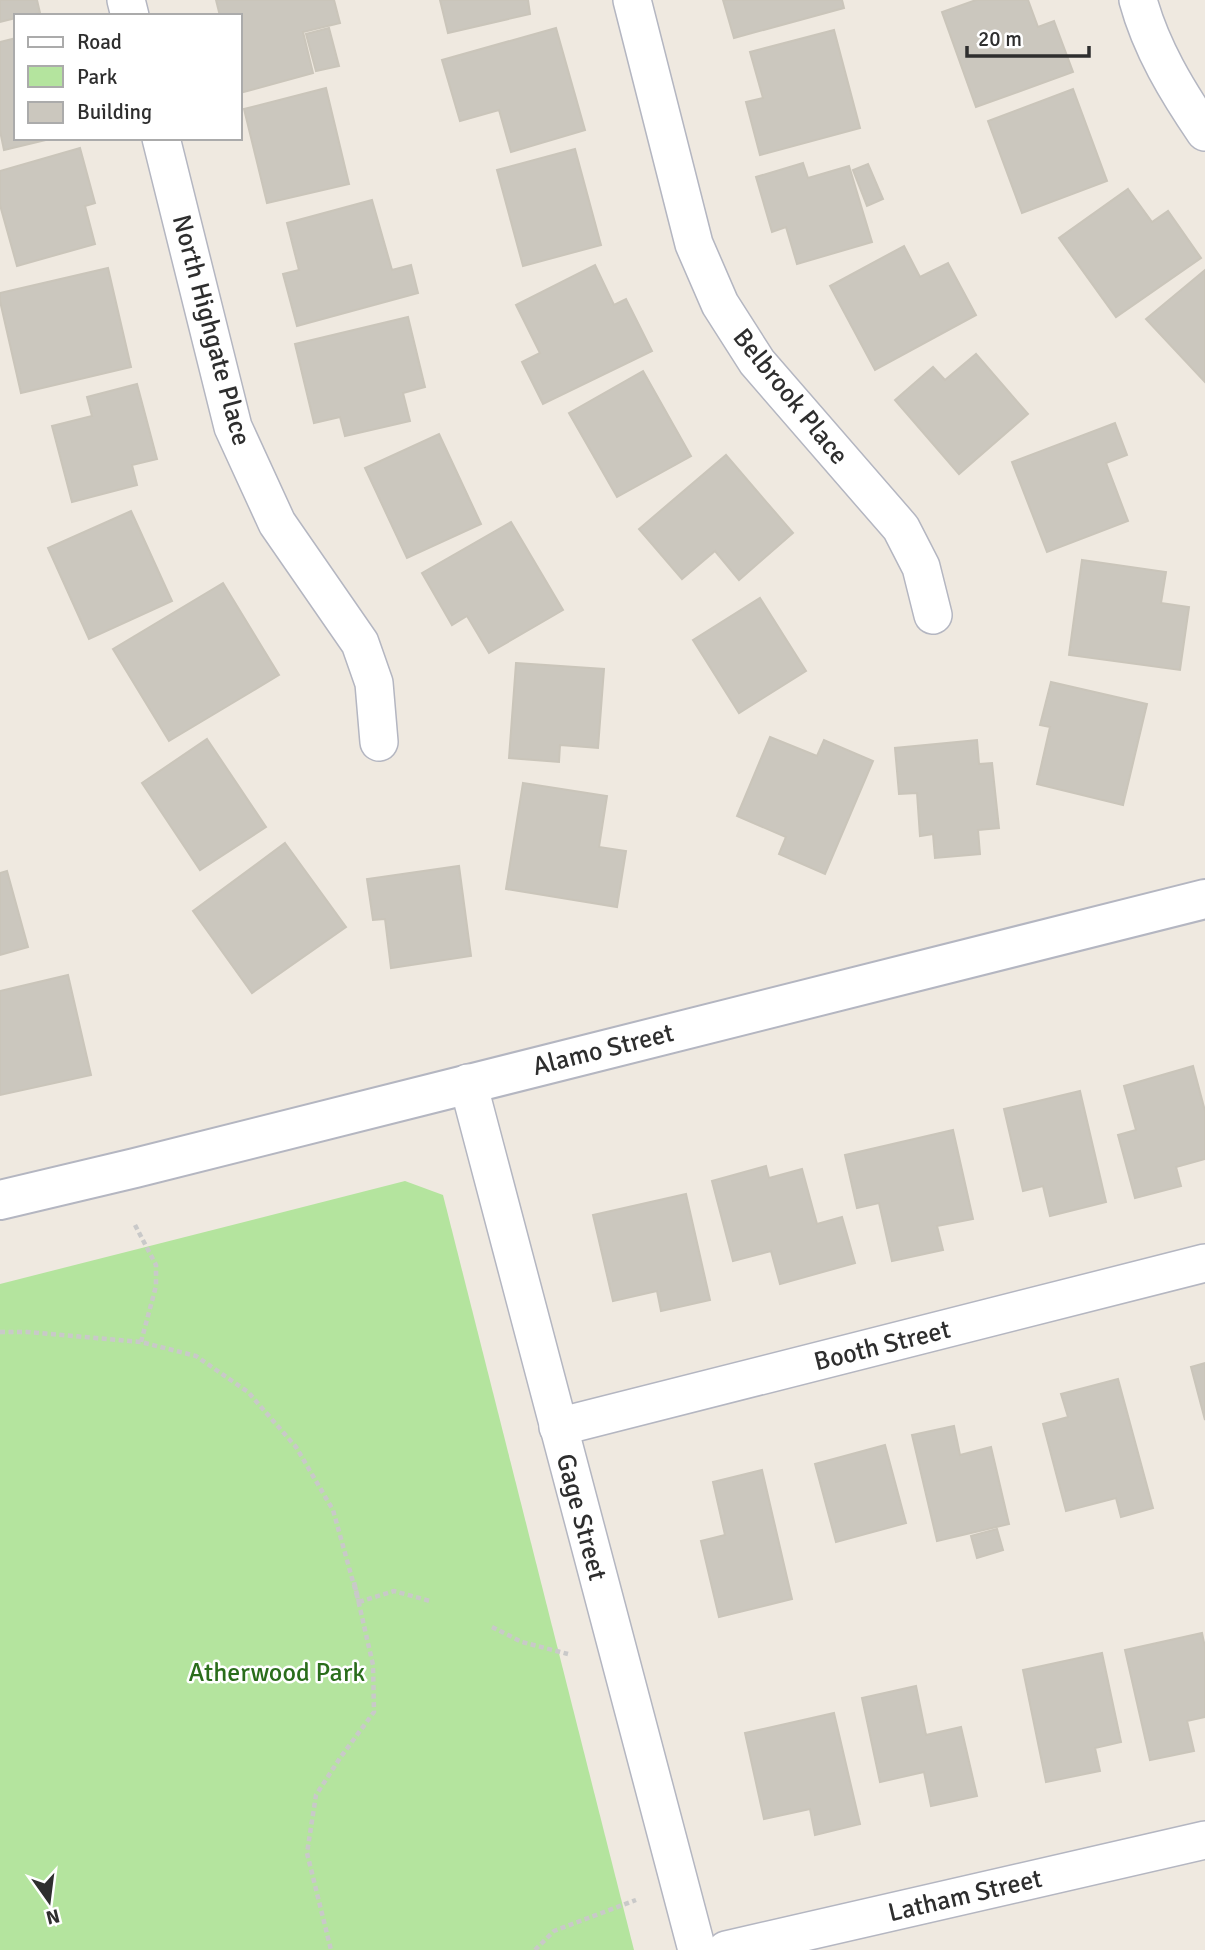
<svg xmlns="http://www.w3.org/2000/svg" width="1205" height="1950" font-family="Signika,sans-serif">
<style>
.green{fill:#b4e49e}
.building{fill:#cbc7be;stroke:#cac5ba;stroke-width:2}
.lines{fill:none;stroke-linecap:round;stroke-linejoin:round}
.street-casing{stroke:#b4b6c1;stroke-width:40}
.secondary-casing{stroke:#b4b6c1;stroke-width:42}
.path{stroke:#c9c9c9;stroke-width:4.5;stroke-dasharray:5 3.5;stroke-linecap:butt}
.street{stroke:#fff;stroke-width:37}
.secondary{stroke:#fff;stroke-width:38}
.labels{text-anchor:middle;stroke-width:5;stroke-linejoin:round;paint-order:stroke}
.street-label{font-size:26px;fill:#2e2e2e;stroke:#fff}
.park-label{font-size:26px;fill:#2a6d1b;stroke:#fff}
</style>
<rect width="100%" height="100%" fill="#efe9e0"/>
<!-- green -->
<polygon class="green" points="405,1181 443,1195 634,1950 0,1950 0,1284"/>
<!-- building -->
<g class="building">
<polygon points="0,0 37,0 40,13 26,16 16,16 16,18 0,22"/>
<polygon points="216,0 334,0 340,23 303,32 313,73 240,93 240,16 220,16"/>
<polygon points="440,0 528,0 530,14 448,33"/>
<polygon points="723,0 842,0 844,8 734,38"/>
<polygon points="976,0 1028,0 1038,27 1054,21 1073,72 976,107 942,12"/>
<polygon points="329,28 339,66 316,71 306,34"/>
<polygon points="556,28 585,130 511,152 499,110 460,121 442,60"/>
<polygon points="834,30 860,128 760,155 746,102 763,98 750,52"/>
<polygon points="16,38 16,138 54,138 4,150 0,131 0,42"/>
<polygon points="326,88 349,184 267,203 244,109"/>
<polygon points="1073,89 1107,181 1022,213 988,121"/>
<polygon points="80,148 95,203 85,206 95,244 17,266 0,205 0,171"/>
<polygon points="575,149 601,245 523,266 497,170"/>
<polygon points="803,163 808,178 849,166 872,242 797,264 786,227 772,232 756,177"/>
<polygon points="868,164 883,199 867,206 853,170"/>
<polygon points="1128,189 1152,222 1168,211 1201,258 1116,317 1059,238"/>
<polygon points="372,200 392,270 411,265 418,293 297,326 283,274 299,270 287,223"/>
<polygon points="904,246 920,277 948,263 976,315 875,370 830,286"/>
<polygon points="595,265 614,305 626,299 652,351 543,404 522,362 540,353 516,305"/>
<polygon points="108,268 131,367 21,393 0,301 0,293"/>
<polygon points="1205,270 1205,382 1146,319"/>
<polygon points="408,317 425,387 403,393 410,421 345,436 340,417 314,423 295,344"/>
<polygon points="976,354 1028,414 959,474 895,400 933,367 945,380"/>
<polygon points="643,371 691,456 617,497 569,413"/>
<polygon points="137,384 157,459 132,465 137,485 72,502 52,426 92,416 87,397"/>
<polygon points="1115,423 1127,455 1106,463 1128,521 1047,552 1012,462"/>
<polygon points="439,434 481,524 407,558 365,468"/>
<polygon points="726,455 793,533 739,580 715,551 682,579 639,529"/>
<polygon points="131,511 172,601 89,639 48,548"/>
<polygon points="511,522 563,610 489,653 467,616 452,625 422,573"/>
<polygon points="1082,560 1166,572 1161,603 1189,607 1180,670 1069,655"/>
<polygon points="223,583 279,675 169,741 113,649"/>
<polygon points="760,598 806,671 739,713 693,640"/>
<polygon points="516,663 604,669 598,748 560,745 559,762 509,758"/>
<polygon points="1051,682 1147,704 1123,805 1037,784 1050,727 1040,725"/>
<polygon points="770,737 817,756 824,740 873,761 825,874 779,854 786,837 737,816"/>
<polygon points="207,739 266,827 200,870 142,783"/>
<polygon points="977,740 979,764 992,763 999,828 978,830 980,854 935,858 933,834 920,836 917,793 899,794 895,748"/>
<polygon points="523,783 607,796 599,847 626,851 617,907 506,889"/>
<polygon points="285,843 346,927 252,993 193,911"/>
<polygon points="459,866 471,956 391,968 385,919 373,920 367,879"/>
<polygon points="7,871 28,947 0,955 0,873"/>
<polygon points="68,975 91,1075 0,1095 0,991"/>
<polygon points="1193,1066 1205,1111 1205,1159 1176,1167 1181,1186 1135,1198 1118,1135 1136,1130 1124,1086"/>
<polygon points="1080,1091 1106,1202 1050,1216 1043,1186 1023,1191 1004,1109"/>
<polygon points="953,1130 973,1219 937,1226 943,1250 892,1261 879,1203 857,1208 845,1155"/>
<polygon points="766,1166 769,1178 802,1169 817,1224 842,1217 855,1263 780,1284 771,1251 733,1261 712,1181"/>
<polygon points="686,1194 710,1300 661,1311 657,1291 613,1301 593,1215"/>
<polygon points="1205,1363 1205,1420 1191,1367"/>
<polygon points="1118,1379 1153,1508 1121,1517 1116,1498 1066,1511 1043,1424 1068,1417 1061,1394"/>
<polygon points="954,1426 960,1455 991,1447 1009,1524 937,1541 912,1435"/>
<polygon points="885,1445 906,1523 836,1542 815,1464"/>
<polygon points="762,1470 792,1599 719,1617 701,1541 725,1535 713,1482"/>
<polygon points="997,1529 1003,1550 977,1558 971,1536"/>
<polygon points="1202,1633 1205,1647 1205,1717 1187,1721 1194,1751 1150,1760 1125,1650"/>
<polygon points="1102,1653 1121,1742 1095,1748 1100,1771 1046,1782 1023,1670"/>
<polygon points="916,1686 926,1735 961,1727 977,1796 931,1806 924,1772 880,1782 862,1698"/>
<polygon points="834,1713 860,1824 815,1835 810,1809 764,1819 745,1733"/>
</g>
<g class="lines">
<defs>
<g id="street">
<polyline points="126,0 130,16"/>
<polyline points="632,0 694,244 720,304 757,362 901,528 921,567 933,615"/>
<path d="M1138,0C1151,48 1177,91 1205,132"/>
<polyline points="161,138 233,427 277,523 360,643 374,683 379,742"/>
<polyline points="468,1083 697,1950"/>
<polyline points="558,1427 1205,1263"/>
<polyline points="726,1950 1205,1840"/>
</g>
<polyline id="secondary" points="0,1200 135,1168 1205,899"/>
</defs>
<!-- street casing -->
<use href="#street" class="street-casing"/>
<!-- secondary casing -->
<use href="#secondary" class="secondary-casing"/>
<!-- path -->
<g class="path">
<polyline points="135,1225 156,1265 156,1286 141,1342"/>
<polyline points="0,1332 27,1332 141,1342 196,1356 248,1392 296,1447 333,1510 357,1596 359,1602 354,1582 373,1665 374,1712 340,1758 316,1795 307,1853 331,1950"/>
<polyline points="359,1602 394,1591 430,1601"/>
<polyline points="492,1627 522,1642 568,1654"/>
<polyline points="535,1950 554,1931 636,1900"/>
</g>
<!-- street -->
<use href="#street" class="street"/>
<!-- secondary -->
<use href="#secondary" class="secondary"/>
</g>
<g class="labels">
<!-- street labels -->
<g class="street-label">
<text transform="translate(212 330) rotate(75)" y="9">North Highgate Place</text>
<text transform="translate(791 396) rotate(51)" y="9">Belbrook Place</text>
<text transform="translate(603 1049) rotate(-14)" y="9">Alamo Street</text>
<text transform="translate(882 1345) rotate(-14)" y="9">Booth Street</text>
<text transform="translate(582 1517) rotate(75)" y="9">Gage Street</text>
<text transform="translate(965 1895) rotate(-13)" y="9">Latham Street</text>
</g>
<!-- park labels -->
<g class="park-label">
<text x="277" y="1681">Atherwood Park</text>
</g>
</g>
<!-- legend -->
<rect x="14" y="14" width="228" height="126" fill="#ffffff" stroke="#ababab" stroke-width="2"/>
<rect x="28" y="37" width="35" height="10" fill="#ffffff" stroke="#ababab" stroke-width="2"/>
<text x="77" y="49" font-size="21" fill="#2e2e2e">Road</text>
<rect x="28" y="66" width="35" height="21" fill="#b4e49e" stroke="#ababab" stroke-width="2"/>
<text x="77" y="84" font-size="21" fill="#2e2e2e">Park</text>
<rect x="28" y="102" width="35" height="21" fill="#cbc7be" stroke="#ababab" stroke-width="2"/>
<text x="77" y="119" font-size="21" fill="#2e2e2e">Building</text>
<!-- north arrow -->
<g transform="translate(49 1901) rotate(166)" stroke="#ffffff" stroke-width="5" paint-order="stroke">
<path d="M0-5L12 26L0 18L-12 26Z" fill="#2e2e2e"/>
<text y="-10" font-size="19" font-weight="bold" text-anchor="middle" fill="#2e2e2e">N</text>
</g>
<!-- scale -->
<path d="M967 46v10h122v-10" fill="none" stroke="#2e2e2e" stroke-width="3.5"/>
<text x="978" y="46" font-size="21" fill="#2e2e2e" stroke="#ffffff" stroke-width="5" paint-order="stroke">20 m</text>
</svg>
